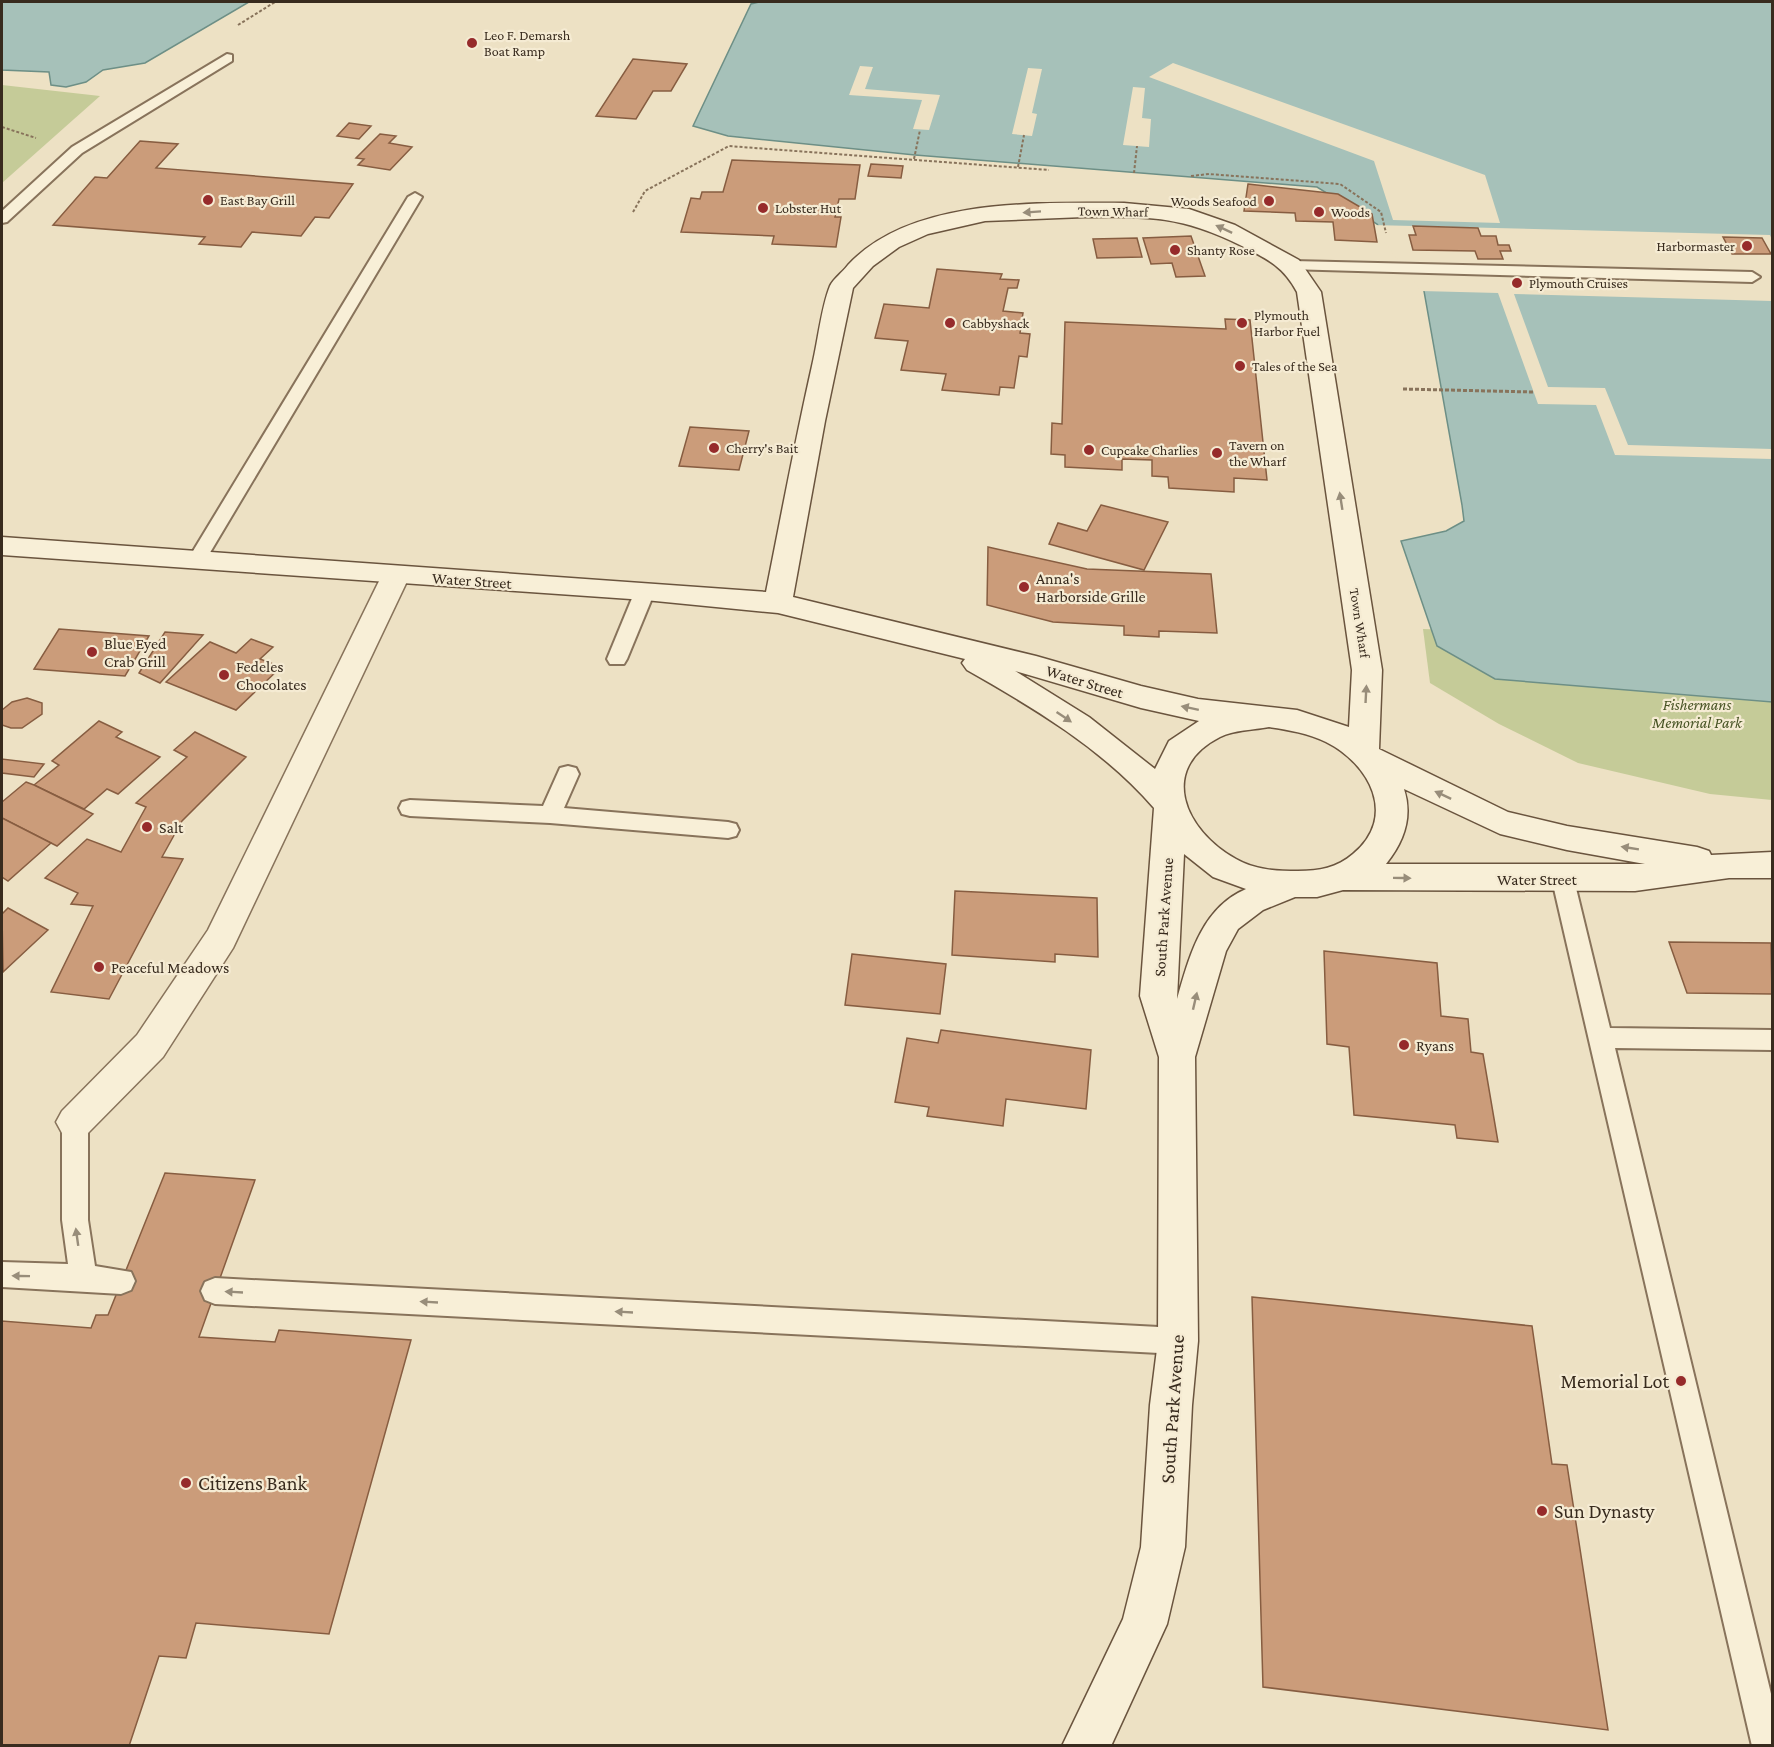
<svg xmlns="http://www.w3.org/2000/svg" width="1774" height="1747" font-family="'Crimson Pro',serif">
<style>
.green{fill:#c5cb98}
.water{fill:#a6c1b9;stroke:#6d8f86;stroke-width:1.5}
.pier{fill:#ede1c4}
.building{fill:#cb9c7a;stroke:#875d41;stroke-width:1.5}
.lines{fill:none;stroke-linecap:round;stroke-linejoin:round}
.lane-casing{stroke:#88735b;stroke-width:4}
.street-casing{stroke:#88735b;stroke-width:3}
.secondary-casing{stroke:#6a543e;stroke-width:3}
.path-far1{stroke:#88735b;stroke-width:2;stroke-dasharray:3 2;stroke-linecap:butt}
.path{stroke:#88735b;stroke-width:3;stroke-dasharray:4 2;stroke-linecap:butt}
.lane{fill:#f8efd7;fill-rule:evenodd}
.street{fill:#f8efd7;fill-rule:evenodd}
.secondary{fill:#f8efd7;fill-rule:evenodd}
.oneway{fill:#988d7a}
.poi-dot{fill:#962b2b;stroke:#f5ebd3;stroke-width:2}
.labels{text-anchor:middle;stroke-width:4.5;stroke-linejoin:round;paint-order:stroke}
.far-poi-label{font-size:14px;fill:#382b1e;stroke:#f5ebd3;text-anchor:start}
.far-street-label{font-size:14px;fill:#382b1e;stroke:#f5ebd3}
.poi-label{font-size:16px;fill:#382b1e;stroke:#f5ebd3;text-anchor:start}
.street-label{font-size:16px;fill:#382b1e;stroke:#f5ebd3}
.park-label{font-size:16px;font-style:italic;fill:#485425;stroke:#f5ebd3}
.near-poi-label{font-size:20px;fill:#382b1e;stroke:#f5ebd3;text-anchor:start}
.near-street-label{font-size:20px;fill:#382b1e;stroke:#f5ebd3}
</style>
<rect width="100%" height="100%" fill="#ede1c4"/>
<!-- green -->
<g class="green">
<polygon points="2,85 100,96 2,183"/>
<polygon points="1423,629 1772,641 1772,800 1710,794 1578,763 1499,724 1430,683"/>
</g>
<!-- water -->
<g class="water">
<polygon points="2,2 249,2 145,63 103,70 86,82 66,87 51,85 49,72 2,70"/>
<polygon points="759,2 1772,2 1772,702 1495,679 1437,646 1401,541 1446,531 1464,521 1462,505 1424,291 1377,224 1317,187 915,155 728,136 693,126 751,4"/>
</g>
<!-- pier -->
<g class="pier">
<polygon points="1173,63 1485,175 1500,223 1393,220 1374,161 1149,77"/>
<polygon points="860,66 873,67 865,89 940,95 929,130 913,129 922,100 849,95"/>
<polygon points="1028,68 1042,69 1032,113 1037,114 1032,136 1012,134"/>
<polygon points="1133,87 1145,88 1142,118 1151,119 1149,147 1123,145"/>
<polygon points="1372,225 1770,235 1772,240 1772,301 1514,294 1548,387 1605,388 1628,445 1772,449 1772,459 1615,455 1596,405 1538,404 1498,293 1421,291"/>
</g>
<!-- building -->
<g class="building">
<polygon points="633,59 687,64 671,91 653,91 636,119 596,116"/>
<polygon points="349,123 371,126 359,139 337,136"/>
<polygon points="380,134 396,136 389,143 412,147 390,170 358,165 364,159 356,158"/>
<polygon points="140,141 178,144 156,168 353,184 329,218 315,217 301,236 252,232 241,247 199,244 205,237 53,225 95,177 107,178"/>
<polygon points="732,160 860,165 855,199 839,199 835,217 841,217 836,247 772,244 774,236 681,232 691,198 700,199 702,192 723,192"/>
<polygon points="871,164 903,166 901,178 868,176"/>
<polygon points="1248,184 1338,194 1372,214 1377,242 1335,240 1333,222 1296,221 1295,213 1244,211"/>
<polygon points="1413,226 1478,228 1481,236 1496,236 1498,245 1509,245 1511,251 1500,251 1503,259 1478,259 1475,251 1413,250 1409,235 1416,235"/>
<polygon points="1191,236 1205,276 1176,277 1172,263 1151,264 1143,238"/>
<polygon points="1723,237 1762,238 1771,254 1732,254"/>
<polygon points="1137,238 1142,257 1097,258 1093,239"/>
<polygon points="937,269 1002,274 1000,279 1019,280 1017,288 1008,288 1003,311 1023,313 1020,333 1030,334 1027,357 1019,356 1014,388 1000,387 999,395 942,390 946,374 901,370 908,341 875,338 884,304 929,308"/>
<polygon points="1225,319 1250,320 1267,480 1234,478 1234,492 1169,488 1168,477 1152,476 1152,460 1122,459 1122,470 1065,467 1065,455 1051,454 1052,423 1062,424 1065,322 1226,329"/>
<polygon points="690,427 749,431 739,470 679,466"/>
<polygon points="1101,505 1168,522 1144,570 1049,544 1058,523 1087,531"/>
<polygon points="988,547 1087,569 1211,574 1217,633 1159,631 1159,637 1124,635 1124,626 1053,622 987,605"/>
<polygon points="59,629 149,636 125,676 34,669"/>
<polygon points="165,632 203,635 160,683 139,673"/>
<polygon points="251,639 273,647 260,659 281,667 236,710 166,682 210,642 236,653"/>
<polygon points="27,698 42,703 42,714 22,728 11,728 2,725 2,710 12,702"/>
<polygon points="99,721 122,732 116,737 160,757 118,794 107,789 84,809 34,785 59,765 52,761"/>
<polygon points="195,732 246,757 182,821 162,857 183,859 109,999 51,992 93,906 71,904 78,893 45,878 87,839 121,852 146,807 136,803 187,757 174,750"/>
<polygon points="2,760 2,759 44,764 34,777 2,773"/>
<polygon points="26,782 34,785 93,814 57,846 51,843 2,818 2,802"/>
<polygon points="2,818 51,843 8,881 2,877"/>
<polygon points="955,891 1097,898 1098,957 1055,954 1055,962 952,955"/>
<polygon points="8,908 48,930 3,972 2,914"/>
<polygon points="1669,942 1771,943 1772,994 1687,993"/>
<polygon points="1324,951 1437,963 1441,1016 1468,1019 1471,1052 1483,1054 1498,1142 1457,1138 1455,1125 1354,1115 1349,1047 1327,1044"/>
<polygon points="852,954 946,964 940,1014 845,1005"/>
<polygon points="941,1030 1091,1050 1086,1109 1006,1099 1003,1126 927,1116 929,1107 895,1102 907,1038 938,1043"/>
<polygon points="165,1173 255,1180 199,1337 275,1342 279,1330 411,1340 329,1634 196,1623 186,1658 159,1656 129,1746 2,1746 2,1321 91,1328 96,1315 108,1315"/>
<polygon points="1252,1297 1532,1326 1552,1464 1567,1465 1608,1730 1263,1687"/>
</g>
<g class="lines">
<defs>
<g id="lane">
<polygon points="227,54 232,55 232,61 82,153 7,222 2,223 2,211 72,147"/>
<polygon points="415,193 422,197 205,561 203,565 189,565 187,561 408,197"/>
<polygon points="1293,261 1752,272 1760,277 1752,282 1287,269 1285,266 1287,263"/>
<polygon points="645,585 652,586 655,591 627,659 624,664 610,664 607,659 635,591 638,586"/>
<polygon points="568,766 576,768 579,774 564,808 728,822 736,824 739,830 736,836 728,838 550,823 410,816 402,814 399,808 402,802 410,800 543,806 560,768"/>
<polygon points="1563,871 1571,874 1574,880 1610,1028 1772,1030 1772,1050 1615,1048 1772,1698 1772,1746 1752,1746 1552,880 1555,874"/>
<polygon points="75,1111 84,1114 88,1122 88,1220 95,1266 131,1272 135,1281 131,1290 121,1294 2,1287 2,1262 68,1264 62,1220 62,1122 66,1114"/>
<polygon points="215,1278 1178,1328 1188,1332 1192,1341 1188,1350 1178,1354 215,1304 205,1300 201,1291 205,1282"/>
</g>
<polygon id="street" points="396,566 406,568 410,575 233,948 163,1057 88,1133 75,1138 62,1133 56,1122 62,1111 137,1035 208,930 382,575 386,568"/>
<path id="secondary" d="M1124,203L1189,209L1235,225L1299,260L1321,292L1382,670L1379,749L1508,812L1567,826L1697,847L1709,851L1711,855L1772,852V878H1729L1635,891L1343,890L1317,897H1295L1263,910L1238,929L1226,951L1195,1057L1198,1341L1192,1405L1185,1547L1167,1624L1111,1746H1062L1123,1619L1141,1547L1150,1405L1158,1341L1159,1057L1140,996L1154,808C1103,749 1034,708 967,670L962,663L965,659L778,613L645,600L2,555V537L766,592C781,517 795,441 812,366C818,342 821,308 830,286C834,278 843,272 848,265C911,197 1038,203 1124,203ZM1084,217C1149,216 1182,216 1242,246C1267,259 1283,266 1297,292L1352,670L1349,727L1297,710L1198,699L1141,686L1036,656L793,597L825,421L853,288L873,266L899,247L928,234L985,221ZM1015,671L1141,708L1199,721L1169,741L1155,769L1089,717ZM1269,727C1289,730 1308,733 1326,742C1370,764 1398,817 1353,854C1337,868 1319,871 1298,871C1277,871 1255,870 1236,859C1185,831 1157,769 1220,737C1233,730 1254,730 1269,727ZM1404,789L1500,834L1567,850L1645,864H1386C1404,842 1413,817 1404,789ZM1184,854L1213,877L1246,889C1201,908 1189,958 1177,999Z"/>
</defs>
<!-- lane casing -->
<use href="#lane" class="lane-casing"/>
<!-- street casing -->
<use href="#street" class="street-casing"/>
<!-- secondary casing -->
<use href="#secondary" class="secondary-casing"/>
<!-- path-far1 -->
<g class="path-far1">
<polyline points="238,25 275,2"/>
<polyline points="2,127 36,138"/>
<polyline points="914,159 920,130"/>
<polyline points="1018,167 1024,135"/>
<polyline points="1134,173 1137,146"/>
<polyline points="1191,176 1209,174 1340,184 1381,212 1386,233"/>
<polyline points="633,212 645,191 729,146 1049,170"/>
</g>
<!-- path -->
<polyline class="path" points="1403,389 1533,392"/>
<!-- lane -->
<use href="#lane" class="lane"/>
<!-- street -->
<use href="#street" class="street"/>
<!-- secondary -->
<use href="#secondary" class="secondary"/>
</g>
<!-- one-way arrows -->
<defs><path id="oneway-solid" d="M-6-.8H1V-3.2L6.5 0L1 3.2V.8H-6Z" transform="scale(1.5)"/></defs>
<g class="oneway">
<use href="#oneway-solid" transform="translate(1032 212) rotate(176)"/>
<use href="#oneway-solid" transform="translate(1224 229) rotate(-155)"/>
<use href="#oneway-solid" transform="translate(1341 501) rotate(-99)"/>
<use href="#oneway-solid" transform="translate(1366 694) rotate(-87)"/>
<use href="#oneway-solid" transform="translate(1190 708) rotate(-168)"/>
<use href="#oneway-solid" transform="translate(1064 717) rotate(34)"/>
<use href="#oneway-solid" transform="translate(1443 795) rotate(-155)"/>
<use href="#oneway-solid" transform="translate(1630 848) rotate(-171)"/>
<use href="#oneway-solid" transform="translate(1402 878) rotate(1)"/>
<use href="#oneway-solid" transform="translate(1195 1001) rotate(-77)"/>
<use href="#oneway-solid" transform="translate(77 1237) rotate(-98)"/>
<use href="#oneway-solid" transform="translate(21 1276) rotate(-179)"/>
<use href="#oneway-solid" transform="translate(234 1292) rotate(-177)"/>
<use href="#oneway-solid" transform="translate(429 1302) rotate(-177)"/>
<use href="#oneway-solid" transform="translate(624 1312) rotate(-177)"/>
</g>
<!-- markers -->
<g class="poi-dot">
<circle cx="472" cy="43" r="6"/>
<circle cx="208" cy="200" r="6"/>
<circle cx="1269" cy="201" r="6"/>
<circle cx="763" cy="208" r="6"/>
<circle cx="1319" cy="212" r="6"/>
<circle cx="1747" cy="246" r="6"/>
<circle cx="1175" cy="250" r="6"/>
<circle cx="1517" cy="283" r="6"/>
<circle cx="950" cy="323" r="6"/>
<circle cx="1242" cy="323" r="6"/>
<circle cx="1240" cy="366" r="6"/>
<circle cx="714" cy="448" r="6"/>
<circle cx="1089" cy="450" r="6"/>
<circle cx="1217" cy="453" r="6"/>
<circle cx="1024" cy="587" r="6"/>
<circle cx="92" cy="652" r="6"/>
<circle cx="224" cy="675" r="6"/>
<circle cx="147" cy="827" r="6"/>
<circle cx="99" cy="967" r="6"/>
<circle cx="1404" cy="1045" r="6"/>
<circle cx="1681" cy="1381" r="6"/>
<circle cx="186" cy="1483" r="6"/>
<circle cx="1542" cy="1511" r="6"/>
</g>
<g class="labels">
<!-- far-poi labels -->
<g class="far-poi-label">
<text x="484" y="40">Leo F. Demarsh<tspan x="484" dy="16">Boat Ramp</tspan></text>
<text x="220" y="205">East Bay Grill</text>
<text x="1257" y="206" text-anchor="end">Woods Seafood</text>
<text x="775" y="213">Lobster Hut</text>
<text x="1331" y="217">Woods</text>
<text x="1735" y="251" text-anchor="end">Harbormaster</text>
<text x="1187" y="255">Shanty Rose</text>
<text x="1529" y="288">Plymouth Cruises</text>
<text x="1254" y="320">Plymouth<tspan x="1254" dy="16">Harbor Fuel</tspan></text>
<text x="962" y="328">Cabbyshack</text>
<text x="1252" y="371">Tales of the Sea</text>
<text x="1229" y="450">Tavern on<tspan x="1229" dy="16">the Wharf</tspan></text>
<text x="726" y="453">Cherry's Bait</text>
<text x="1101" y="455">Cupcake Charlies</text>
</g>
<!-- far-street labels -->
<g class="far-street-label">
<text transform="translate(1113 211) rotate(1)" y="5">Town Wharf</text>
<text transform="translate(1360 623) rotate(81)" y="5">Town Wharf</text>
</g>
<!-- poi labels -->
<g class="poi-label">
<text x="1036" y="584">Anna's<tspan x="1036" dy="18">Harborside Grille</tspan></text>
<text x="104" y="649">Blue Eyed<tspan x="104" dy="18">Crab Grill</tspan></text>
<text x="236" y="672">Fedeles<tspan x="236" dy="18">Chocolates</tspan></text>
<text x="159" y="833">Salt</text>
<text x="111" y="973">Peaceful Meadows</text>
<text x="1416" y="1051">Ryans</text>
</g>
<!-- street labels -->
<g class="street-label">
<text transform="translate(472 580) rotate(4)" y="6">Water Street</text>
<text transform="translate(1085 681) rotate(17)" y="6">Water Street</text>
<text x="1537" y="885">Water Street</text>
<text transform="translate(1163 917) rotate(-86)" y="6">South Park Avenue</text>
</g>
<!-- park labels -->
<g class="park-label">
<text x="1697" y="710">Fishermans<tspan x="1697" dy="18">Memorial Park</tspan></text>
</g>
<!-- near-poi labels -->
<g class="near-poi-label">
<text x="1669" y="1388" text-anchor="end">Memorial Lot</text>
<text x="198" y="1490">Citizens Bank</text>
<text x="1554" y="1518">Sun Dynasty</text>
</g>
<!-- near-street labels -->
<g class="near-street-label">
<text transform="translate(1172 1409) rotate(-86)" y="7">South Park Avenue</text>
</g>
</g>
<!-- border -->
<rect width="1774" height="1747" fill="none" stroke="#382b1e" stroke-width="6"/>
</svg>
